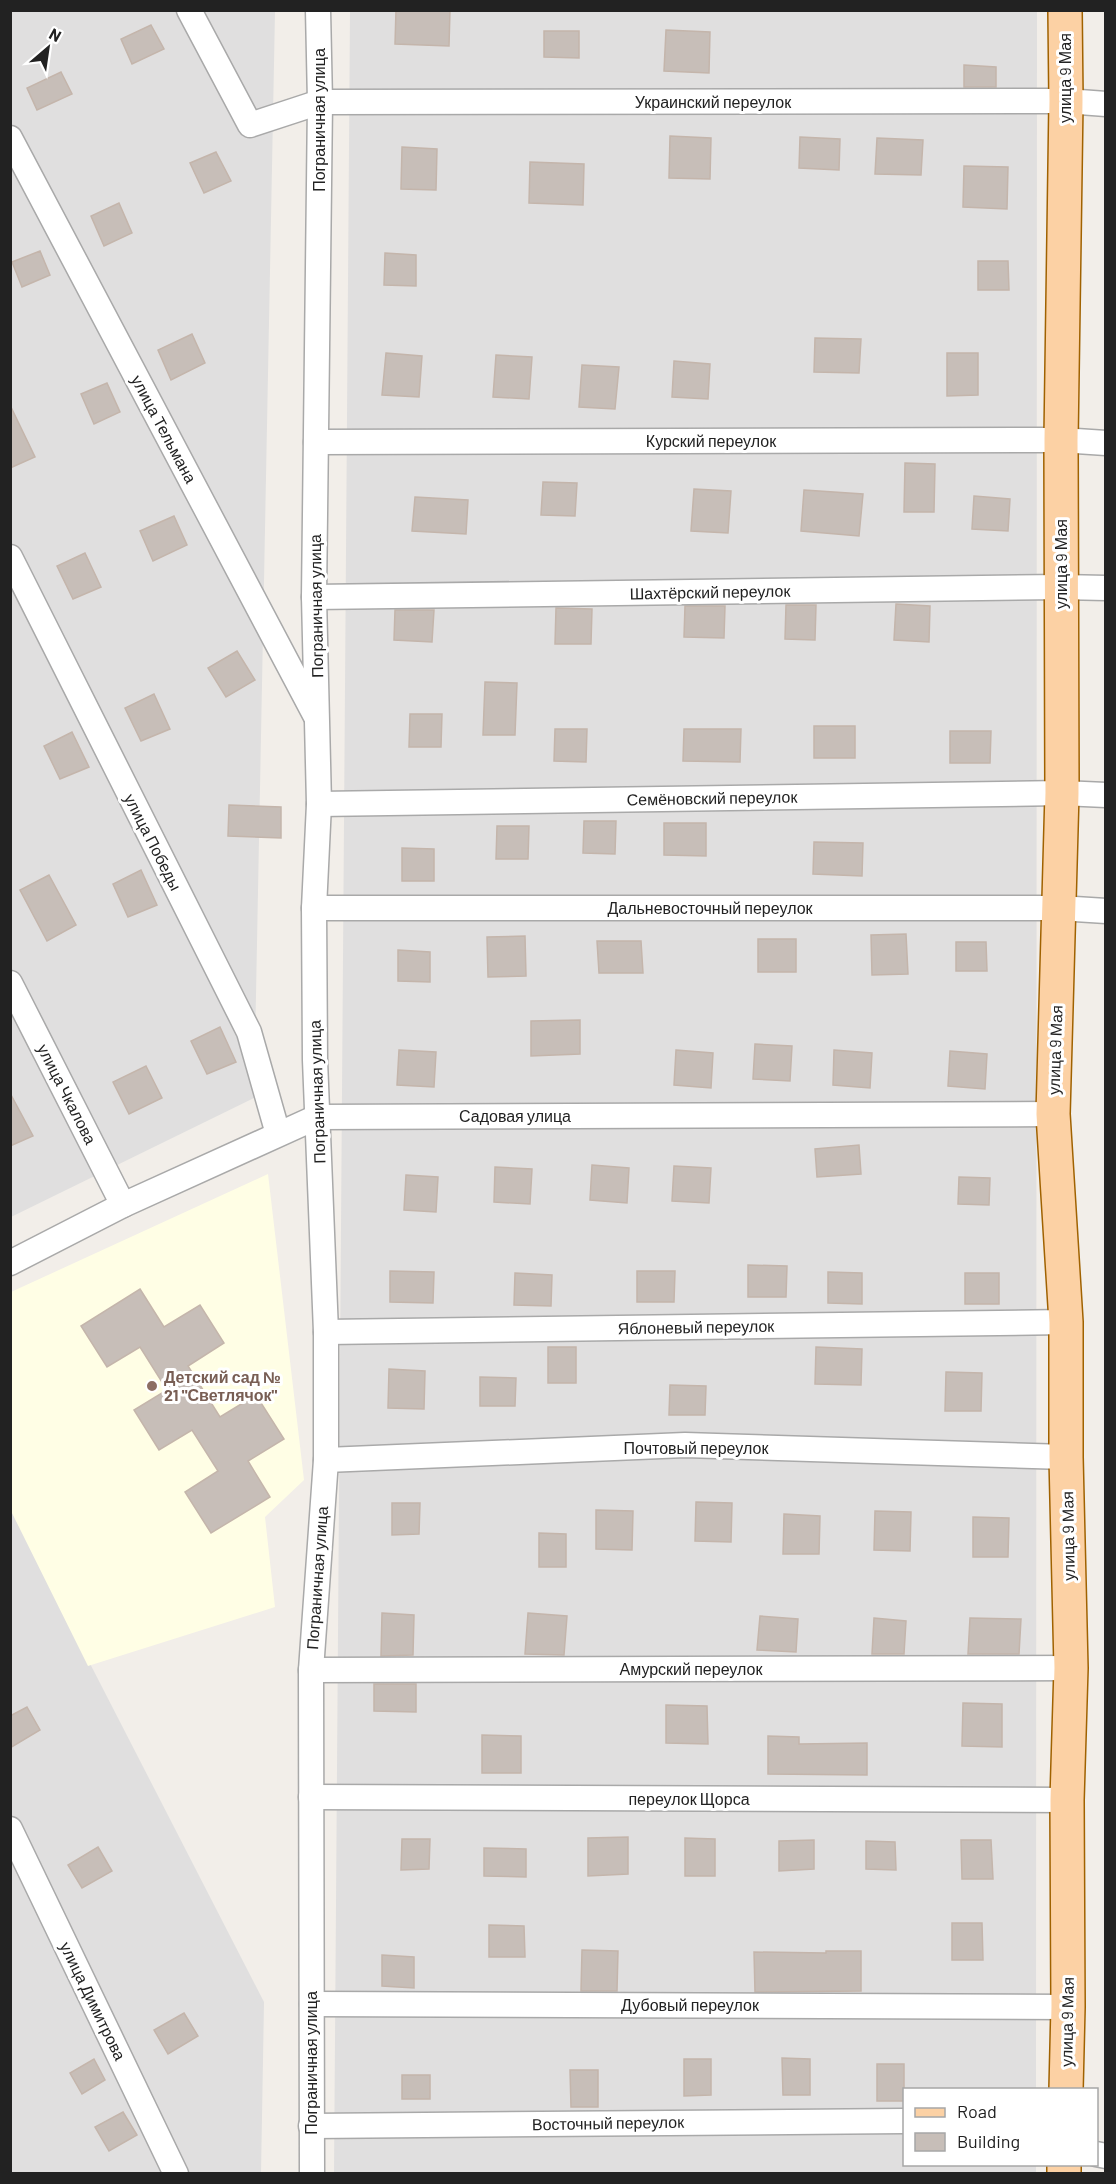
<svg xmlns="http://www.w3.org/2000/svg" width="1116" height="2184" font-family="Barlow,sans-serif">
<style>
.residential{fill:#e0dfdf}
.education{fill:#fffee5}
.building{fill:#c7beb8;stroke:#c4b5ab;stroke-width:1.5}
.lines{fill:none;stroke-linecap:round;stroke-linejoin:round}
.minor-casing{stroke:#a9a9a9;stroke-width:27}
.primary-casing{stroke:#a06200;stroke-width:36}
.minor{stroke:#fff;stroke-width:24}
.primary{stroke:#fcd1a4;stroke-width:33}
.education-dot{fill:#8d6e63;stroke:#fff;stroke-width:2}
.labels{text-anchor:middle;stroke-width:6;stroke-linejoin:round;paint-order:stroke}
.street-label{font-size:16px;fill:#222;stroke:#fff}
.education-label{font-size:16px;font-weight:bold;fill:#785e54;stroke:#fff;text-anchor:start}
</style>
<rect width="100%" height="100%" fill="#f2eee9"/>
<!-- residential -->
<g class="residential">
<polygon points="11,11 275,11 254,1098 11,1217"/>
<polygon points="350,11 1037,11 1036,2089 904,2090 904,2164 1036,2165 1036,2173 334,2174"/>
<polygon points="10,1508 264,2002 261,2173 11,2173"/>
</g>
<!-- education -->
<polygon class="education" points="268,1174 304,1480 265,1517 275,1607 88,1666 11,1511 11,1292"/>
<!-- building -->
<g class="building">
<polygon points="396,10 450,10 449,46 395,44"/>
<polygon points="151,25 164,49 132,64 121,39"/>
<polygon points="666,30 710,32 709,73 664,71"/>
<polygon points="544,31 579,31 579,58 544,57"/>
<polygon points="964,65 996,67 996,87 964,87"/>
<polygon points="61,72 72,94 37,110 27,88"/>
<polygon points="670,136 711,138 710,179 669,178"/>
<polygon points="800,137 840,139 839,170 799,168"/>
<polygon points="877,138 923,140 921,175 875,174"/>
<polygon points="402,147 437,149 436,190 401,189"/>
<polygon points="216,152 231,181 204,193 190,163"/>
<polygon points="530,162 584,164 583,205 529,203"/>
<polygon points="964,166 1008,167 1007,209 963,207"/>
<polygon points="119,203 132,233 104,246 91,216"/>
<polygon points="40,251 50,275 22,287 12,262"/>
<polygon points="385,253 416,255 416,286 384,285"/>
<polygon points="978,261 1008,261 1009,290 978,290"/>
<polygon points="192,334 205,363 171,380 158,350"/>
<polygon points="815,338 861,339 859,373 814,372"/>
<polygon points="386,353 422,356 419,397 382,395"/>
<polygon points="947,353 978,353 978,395 947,396"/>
<polygon points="496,355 532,357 529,399 493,397"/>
<polygon points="674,361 710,364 708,399 672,397"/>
<polygon points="582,365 619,367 615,409 579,407"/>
<polygon points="107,383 120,412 94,424 81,394"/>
<polygon points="10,405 35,457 10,468"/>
<polygon points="905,463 935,464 934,512 904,512"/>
<polygon points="543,482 577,483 575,516 541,515"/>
<polygon points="694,489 731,491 728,533 691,531"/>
<polygon points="804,490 863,494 859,536 801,531"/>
<polygon points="974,496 1010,499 1008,531 972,529"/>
<polygon points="415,497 468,500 466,534 412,531"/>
<polygon points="174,516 187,545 153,561 140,531"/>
<polygon points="85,553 101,587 73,599 57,566"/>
<polygon points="896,604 930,606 929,642 894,640"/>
<polygon points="786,605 816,605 815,640 785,639"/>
<polygon points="685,606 725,606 724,638 684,637"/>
<polygon points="556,608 592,609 591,644 555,644"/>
<polygon points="395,610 434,610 432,642 394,640"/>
<polygon points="237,651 255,680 226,697 208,668"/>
<polygon points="485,682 517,683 515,735 483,735"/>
<polygon points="154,694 170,729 141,741 125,708"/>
<polygon points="410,714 442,714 441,747 409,747"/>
<rect x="814" y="726" width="41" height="32"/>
<polygon points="555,729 587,729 586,762 554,761"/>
<polygon points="684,729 741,729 740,762 683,761"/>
<polygon points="950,731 991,731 990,763 950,763"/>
<polygon points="72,732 89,767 60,779 44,746"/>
<polygon points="229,805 281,807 281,838 228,836"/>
<polygon points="584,821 616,821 615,854 583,853"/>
<polygon points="664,823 706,823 706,856 664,855"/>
<polygon points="497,826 529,826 528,859 496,859"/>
<polygon points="814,842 863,843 862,876 813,874"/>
<polygon points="402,848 434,849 434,881 402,881"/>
<polygon points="141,870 157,905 128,917 113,884"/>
<polygon points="49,875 76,925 47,941 20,890"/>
<polygon points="906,934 908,974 872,975 871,935"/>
<polygon points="525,936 526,976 488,977 487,937"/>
<rect x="758" y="939" width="38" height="33"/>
<polygon points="597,941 641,941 643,973 599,973"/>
<polygon points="956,942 986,942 987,971 956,971"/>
<polygon points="398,950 430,952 430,982 398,981"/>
<polygon points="580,1020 580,1054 531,1056 531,1021"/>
<polygon points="220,1027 236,1062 207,1074 191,1041"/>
<polygon points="755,1044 792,1046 790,1081 753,1079"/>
<polygon points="399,1050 436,1052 434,1087 397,1085"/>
<polygon points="676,1050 713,1053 711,1088 674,1085"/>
<polygon points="834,1050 872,1053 870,1088 833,1085"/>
<polygon points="950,1051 987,1054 985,1089 948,1086"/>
<polygon points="146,1066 162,1098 129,1114 113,1082"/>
<polygon points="10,1093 33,1136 10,1146"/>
<polygon points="859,1145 861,1174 817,1177 815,1149"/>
<polygon points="592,1165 629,1168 627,1203 590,1200"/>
<polygon points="674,1166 711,1168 709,1203 672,1201"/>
<polygon points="495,1167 532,1169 530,1204 494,1202"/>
<polygon points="406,1175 438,1177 436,1212 404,1210"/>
<polygon points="959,1177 990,1178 989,1205 958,1204"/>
<polygon points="748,1265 787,1266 786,1297 748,1297"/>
<polygon points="390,1271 434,1272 433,1303 390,1302"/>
<polygon points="637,1271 675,1271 674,1302 637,1302"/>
<polygon points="828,1272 862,1273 862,1304 828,1303"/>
<polygon points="515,1273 552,1275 551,1306 514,1305"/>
<rect x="965" y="1273" width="34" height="31"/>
<polygon points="140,1289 164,1327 200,1305 224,1343 188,1366 220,1417 256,1395 284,1439 248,1461 270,1497 211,1533 185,1492 218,1471 192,1430 159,1450 134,1410 167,1390 140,1347 107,1367 81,1326"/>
<rect x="548" y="1347" width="28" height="36"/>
<polygon points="816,1347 862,1349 861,1385 815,1384"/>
<polygon points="389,1369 425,1371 424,1409 388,1408"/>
<polygon points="946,1372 982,1373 981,1411 945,1411"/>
<polygon points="480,1377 516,1378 515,1406 480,1406"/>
<polygon points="670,1385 706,1386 705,1415 669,1415"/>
<polygon points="696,1502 732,1503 731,1542 695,1541"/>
<polygon points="392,1503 420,1503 419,1534 392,1535"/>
<polygon points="596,1510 633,1511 632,1550 596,1549"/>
<polygon points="875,1511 911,1512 910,1551 874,1550"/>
<polygon points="784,1514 820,1516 819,1554 783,1554"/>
<polygon points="973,1517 1009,1518 1008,1557 973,1557"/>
<polygon points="539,1533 566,1534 566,1567 539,1567"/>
<polygon points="382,1613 414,1615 413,1655 381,1656"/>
<polygon points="528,1613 567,1616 564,1655 525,1654"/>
<polygon points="760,1616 798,1619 796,1652 757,1650"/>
<polygon points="874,1618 906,1621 904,1654 872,1654"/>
<polygon points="970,1618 1021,1619 1019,1654 968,1654"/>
<polygon points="374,1684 416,1684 416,1712 374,1711"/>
<polygon points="963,1703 1002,1704 1002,1747 962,1746"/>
<polygon points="666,1705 707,1706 708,1744 666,1743"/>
<polygon points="27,1707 40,1730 10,1748 10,1716"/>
<polygon points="482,1735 521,1736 521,1773 482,1773"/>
<polygon points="768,1736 799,1737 799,1744 867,1743 867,1775 768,1774"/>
<polygon points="628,1837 628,1874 588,1876 588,1838"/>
<polygon points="685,1838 715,1839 715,1876 685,1876"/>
<polygon points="402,1839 430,1839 429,1869 401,1870"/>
<polygon points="814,1840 814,1869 779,1871 779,1841"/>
<polygon points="961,1840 991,1840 993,1879 962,1879"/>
<polygon points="866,1841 895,1842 896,1870 866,1869"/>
<polygon points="98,1847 112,1871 82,1888 68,1865"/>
<polygon points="484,1848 526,1849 526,1877 484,1876"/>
<polygon points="952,1923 982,1923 983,1960 952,1960"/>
<polygon points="489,1925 524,1926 525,1957 489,1957"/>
<polygon points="582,1950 618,1951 617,1991 581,1991"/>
<polygon points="826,1951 861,1951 861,1991 755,1992 754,1952 826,1953"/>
<polygon points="382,1955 414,1957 414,1988 382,1986"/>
<polygon points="184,2013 198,2036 168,2054 154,2030"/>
<polygon points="782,2058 810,2059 810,2095 783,2095"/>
<polygon points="94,2059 105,2080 82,2094 70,2073"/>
<polygon points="684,2059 711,2059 711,2095 684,2096"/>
<rect x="877" y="2064" width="27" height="37"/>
<polygon points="570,2070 598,2070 598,2107 571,2107"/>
<rect x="402" y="2075" width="28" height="24"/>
<polygon points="123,2112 137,2135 109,2151 95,2127"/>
</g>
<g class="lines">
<defs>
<g id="minor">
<polyline points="189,10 250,125 320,102 1066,101 1106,104"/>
<polyline points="10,138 315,715"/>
<polyline points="316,442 1061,440 1106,443"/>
<polyline points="10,557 249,1032 278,1134"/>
<polyline points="314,597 1061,587 1106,588"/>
<polyline points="319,804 1062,793 1106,795"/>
<polyline points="314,908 1059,908 1106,911"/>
<polyline points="10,983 123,1205"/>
<polyline points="10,1263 123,1205 317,1117 1053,1114"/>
<polyline points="326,1332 1066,1322"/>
<polyline points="326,1460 685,1445 1066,1457"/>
<polyline points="311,1670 1071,1668"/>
<polyline points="311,1797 1067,1800"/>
<polyline points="10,1829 176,2174"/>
<polyline points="312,2004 1068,2007"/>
<polyline points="311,2126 904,2121"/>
<polyline points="1096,2154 1106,2156"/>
<polyline points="312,2174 311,1670 326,1460 326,1332 315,1060 314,908 319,804 314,597 320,102 318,10"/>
</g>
<g id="primary">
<polyline points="1065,10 1066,101 1061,440 1062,793 1053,1114 1066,1322 1066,1457 1071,1668 1067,1800 1068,2007 1066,2090"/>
<polyline points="1064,2164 1064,2174"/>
</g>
</defs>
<!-- minor casing -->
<use href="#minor" class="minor-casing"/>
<!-- primary casing -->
<use href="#primary" class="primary-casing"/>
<!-- minor -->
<use href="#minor" class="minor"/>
<!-- primary -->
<use href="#primary" class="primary"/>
</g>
<!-- markers -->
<circle class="education-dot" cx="152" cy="1386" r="6"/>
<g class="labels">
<!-- street labels -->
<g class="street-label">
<text transform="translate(1065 78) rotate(-90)" y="6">улица 9 Мая</text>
<text x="713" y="108">Украинский переулок</text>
<text transform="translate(319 120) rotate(-90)" y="6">Пограничная улица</text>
<text transform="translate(164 429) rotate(62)" y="6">улица Тельмана</text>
<text x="711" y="447">Курский переулок</text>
<text transform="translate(1061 564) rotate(-90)" y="6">улица 9 Мая</text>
<text transform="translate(710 592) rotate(-1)" y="6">Шахтёрский переулок</text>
<text transform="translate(316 606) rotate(-91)" y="6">Пограничная улица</text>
<text transform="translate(712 798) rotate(-1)" y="6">Семёновский переулок</text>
<text transform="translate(153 842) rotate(63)" y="6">улица Победы</text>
<text x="710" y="914">Дальневосточный переулок</text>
<text transform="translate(1055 1050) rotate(-88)" y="6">улица 9 Мая</text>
<text transform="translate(317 1092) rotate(-92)" y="6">Пограничная улица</text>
<text transform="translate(67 1094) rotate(63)" y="6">улица Чкалова</text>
<text x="515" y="1122">Садовая улица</text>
<text transform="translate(696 1327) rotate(-1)" y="6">Яблоневый переулок</text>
<text x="696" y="1454">Почтовый переулок</text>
<text transform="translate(1068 1536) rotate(-91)" y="6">улица 9 Мая</text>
<text transform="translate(317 1578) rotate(-86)" y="6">Пограничная улица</text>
<text x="691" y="1675">Амурский переулок</text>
<text x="689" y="1805">переулок Щорса</text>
<text transform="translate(93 2001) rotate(64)" y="6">улица Димитрова</text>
<text x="690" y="2011">Дубовый переулок</text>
<text transform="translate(1067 2022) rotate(-89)" y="6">улица 9 Мая</text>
<text transform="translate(311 2063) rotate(-90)" y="6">Пограничная улица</text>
<text transform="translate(608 2123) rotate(-1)" y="6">Восточный переулок</text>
</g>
<!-- education labels -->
<g class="education-label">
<text x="164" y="1383">Детский сад №<tspan x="164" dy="18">21 "Светлячок"</tspan></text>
</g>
</g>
<!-- border -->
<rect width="1116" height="2184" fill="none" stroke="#222222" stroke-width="24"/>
<!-- legend -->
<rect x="903" y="2088" width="195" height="78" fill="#ffffff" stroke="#a7a7a7" stroke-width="1.5"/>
<rect x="915" y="2108" width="30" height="9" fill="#fcd1a4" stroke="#a7a7a7" stroke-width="1.5"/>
<text x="957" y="2118" font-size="18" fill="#222222">Road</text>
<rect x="915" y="2133" width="30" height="18" fill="#c7beb8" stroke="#a7a7a7" stroke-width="1.5"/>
<text x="957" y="2148" font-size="18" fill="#222222">Building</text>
<!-- north arrow -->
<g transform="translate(48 48) rotate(29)" stroke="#ffffff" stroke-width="4.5" paint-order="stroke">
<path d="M0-4.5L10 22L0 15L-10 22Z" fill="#222222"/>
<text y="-9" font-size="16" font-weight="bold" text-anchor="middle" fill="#222222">N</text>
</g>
</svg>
